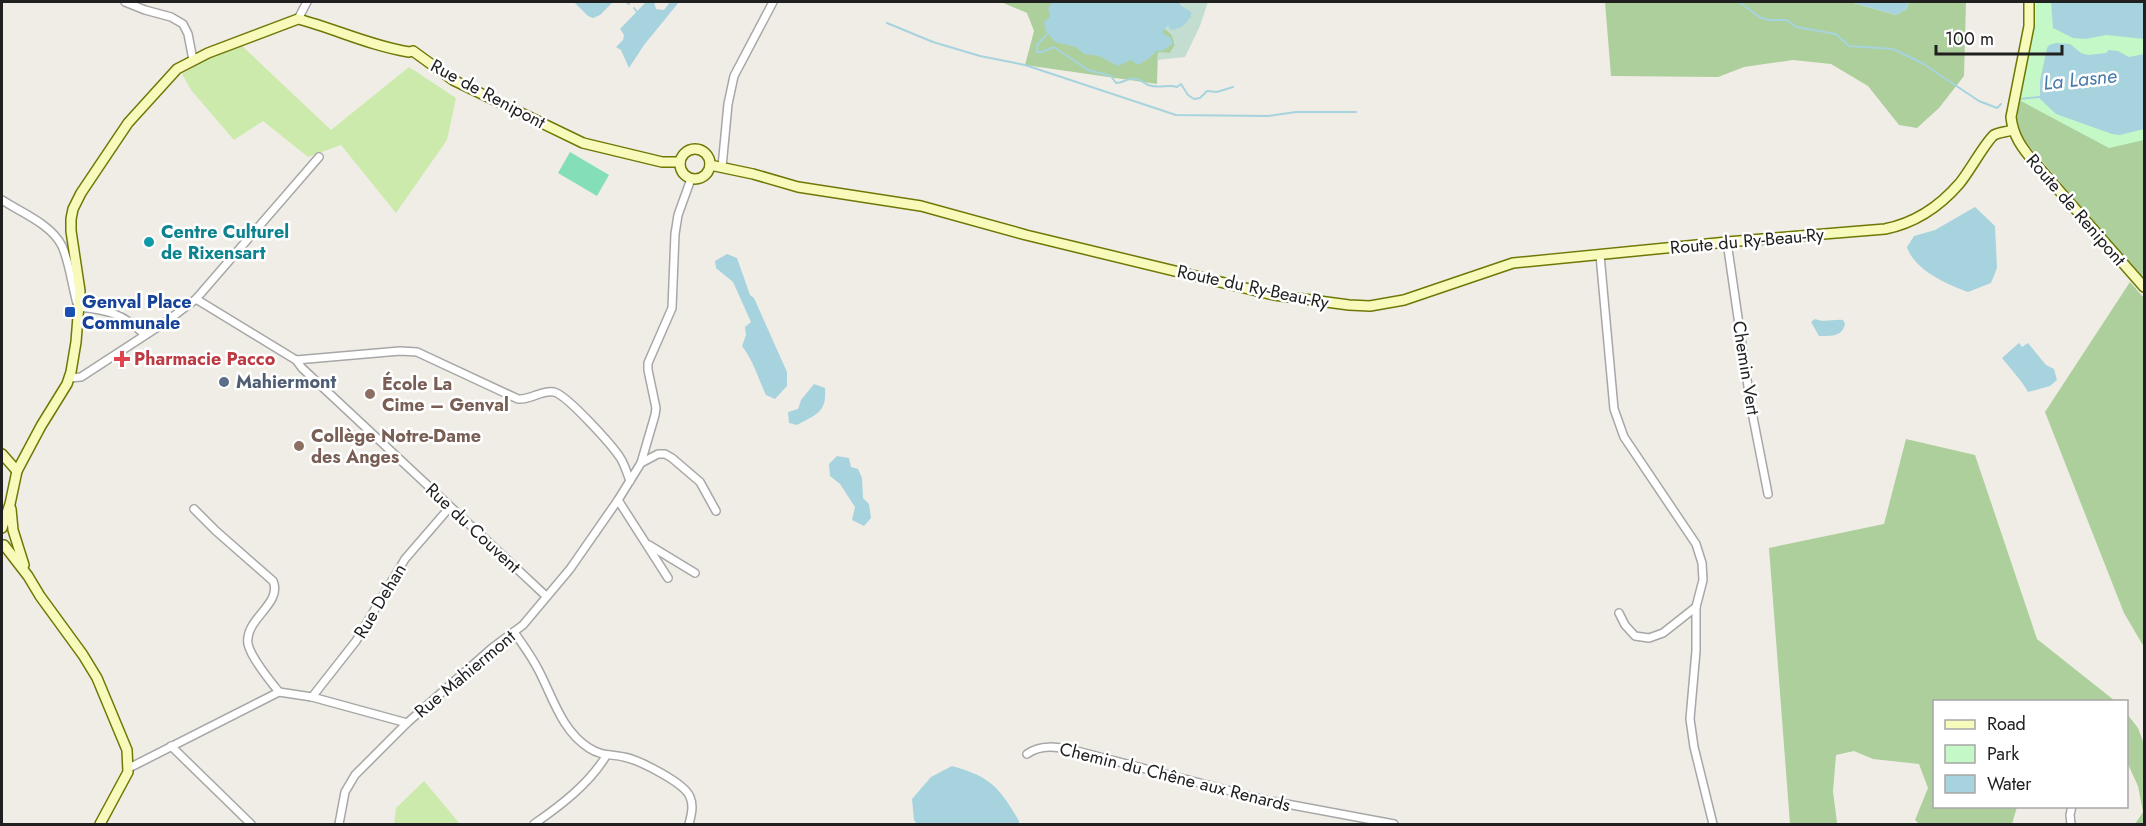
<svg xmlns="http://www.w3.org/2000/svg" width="2146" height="826" font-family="Jost,sans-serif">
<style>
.grass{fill:#cceaac}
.forest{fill:#accf9b}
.wetland{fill:#c3ded1}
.park{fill:#c4f9c7}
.pitch{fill:#84dfb9}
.water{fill:#a7d3de}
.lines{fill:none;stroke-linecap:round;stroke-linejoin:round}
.stream{stroke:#a7d3de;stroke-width:2}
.street-casing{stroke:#a7a7a7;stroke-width:10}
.secondary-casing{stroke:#6f7805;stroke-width:12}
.street{stroke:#fff;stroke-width:7}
.secondary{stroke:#f8fabb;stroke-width:9}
.culture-dot{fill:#0f9aa8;stroke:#fff;stroke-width:2}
.transit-dot{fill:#1a4fb4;stroke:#fff;stroke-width:2}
.health-dot{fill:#e0444e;stroke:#fff;stroke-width:2}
.service-dot{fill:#5c6f8a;stroke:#fff;stroke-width:2}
.education-dot{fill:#8d6e63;stroke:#fff;stroke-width:2}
.labels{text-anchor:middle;stroke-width:5;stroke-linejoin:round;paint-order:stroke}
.street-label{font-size:18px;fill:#202020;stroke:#fff}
.culture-label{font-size:18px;font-weight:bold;fill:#0d838f;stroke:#fff;text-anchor:start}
.transit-label{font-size:18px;font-weight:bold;fill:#164399;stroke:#fff;text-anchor:start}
.health-label{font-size:18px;font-weight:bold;fill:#be3a42;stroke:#fff;text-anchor:start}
.service-label{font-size:18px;font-weight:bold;fill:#4e5e75;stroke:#fff;text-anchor:start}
.education-label{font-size:18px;font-weight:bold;fill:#785e54;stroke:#fff;text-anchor:start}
.water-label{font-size:20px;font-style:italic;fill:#487aa8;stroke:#fff}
</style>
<rect width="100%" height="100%" fill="#f0ede6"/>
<!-- grass -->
<g class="grass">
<polygon points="240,44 331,130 409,67 456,98 447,140 396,213 341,145 308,157 263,121 234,140 191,90 182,74 207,59"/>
<polygon points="424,781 460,824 394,824 396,808"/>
</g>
<!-- forest -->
<g class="forest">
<polygon points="1001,2 1134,2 1172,35 1175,45 1170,53 1158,53 1157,84 1025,65 1034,31 1027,13"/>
<polygon points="1605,2 1850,2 1896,15 1907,9 1909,2 1966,2 1964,76 1939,108 1917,128 1899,125 1868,86 1831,64 1793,60 1744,67 1718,77 1611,76"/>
<polygon points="2019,100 2144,129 2144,270 2142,277 2029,146 2016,128"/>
<polygon points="2130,282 2144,298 2144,647 2124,613 2045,412"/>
<polygon points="1906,439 1975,455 2037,639 2115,701 1934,702 1934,806 2017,807 2012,824 1919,824 1915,820 1928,788 1919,764 1873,759 1854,751 1836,755 1833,791 1837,823 1790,824 1769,548 1884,524"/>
<polygon points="2127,714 2138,728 2144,744 2144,824 2135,824 2143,812 2138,786 2127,762"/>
</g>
<!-- wetland -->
<polygon class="wetland" points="1182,2 1208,2 1200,26 1185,57 1157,60 1158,52 1170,53 1175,45 1172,35 1165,29 1168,26 1177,29 1190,20 1187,9 1180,3"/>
<!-- park -->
<polygon class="park" points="2036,2 2144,2 2144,140 2109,148 2019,100 2032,24 2036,24"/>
<!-- pitch -->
<polygon class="pitch" points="570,152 609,175 597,196 558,173"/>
<!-- water -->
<g class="water">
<polygon points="574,2 613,2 600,15 593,18 588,16"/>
<polygon points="646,2 654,2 656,9 664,10 670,2 679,2 644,45 629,68 621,50 616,47 623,40 624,35 620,29"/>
<path d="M1052,2H1182L1180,4L1191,12C1193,21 1179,30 1171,30L1168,26L1163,31L1164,35L1169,36L1173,43C1168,48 1162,52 1156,51C1151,58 1145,61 1138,65L1131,60L1118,66L1099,56L1084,54L1076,47L1055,42L1045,30L1044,22L1050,17L1048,8Z"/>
<polygon points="1850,2 1890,3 1909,2 1907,9 1896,15"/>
<polygon points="2051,2 2144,2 2144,39 2106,35 2086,39 2073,38 2053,28"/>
<polygon points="2056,43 2070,44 2081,53 2088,55 2106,53 2109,50 2118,51 2129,57 2144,54 2144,129 2120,135 2112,134 2056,114 2040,99 2040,81 2047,48 2049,45"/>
<path d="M1975,207L1995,226L1997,268L1991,283L1968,292C1948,285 1914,270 1907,247L1914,236L1935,230Z"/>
<path d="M727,254L737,258L750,295L754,298L787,372V386L775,399L766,395C758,378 753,360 742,346L746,335L745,327L751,322L733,282L716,268L715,261Z"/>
<path d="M1815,319C1825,323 1833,319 1843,320L1845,324C1842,337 1831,336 1819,336L1811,322Z"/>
<path d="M2019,343L2022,347L2028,343L2046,365L2054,369L2057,380L2050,386L2028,392C2021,379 2011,370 2002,358Z"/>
<path d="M814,384L825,388C827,412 817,414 797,425L789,423L788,412L798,409L801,400Z"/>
<polygon points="837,456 849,458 851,467 858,469 862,478 863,498 869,504 871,518 864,526 852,520 855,507 840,484 830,476 829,464"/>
<path d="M952,766C991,777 999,787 1019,821V824H917L914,820L912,799L931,777Z"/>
</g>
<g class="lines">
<!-- stream -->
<g class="stream">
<polyline points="626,2 629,4"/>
<polyline points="1739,2 1761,18 1770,20 1787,20 1796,27 1836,34 1849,46 1893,49 1922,63 1979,101 1997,108 2001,104"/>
<polyline points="634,8 637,12"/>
<polyline points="887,23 933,42 980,56 1025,65 1176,115 1268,116 1296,112 1356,112"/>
<path d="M1047,34L1037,45V52H1042L1054,47L1088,70L1111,76L1116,83C1123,83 1124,80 1130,79C1138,77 1142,82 1148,85C1158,89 1168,84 1177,87L1181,84L1188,95L1194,99L1200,98L1207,91L1217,92L1233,87"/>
<polyline points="2019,99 2040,97"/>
</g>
<defs>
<g id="street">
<polyline points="125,2 145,10 171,17 183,24 188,34 193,60"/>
<polyline points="298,19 307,2"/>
<polyline points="722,167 728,104 734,76 773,2"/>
<path d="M2,200C22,213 51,224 62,246C70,264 72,287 78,307C107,310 122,313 144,334"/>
<polyline points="1727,242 1751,407 1768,494"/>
<polyline points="1600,255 1614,409 1624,437 1696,544 1702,563 1703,580 1696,607 1663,633 1649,638 1635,636 1625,625 1619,613"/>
<path d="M196,299L296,360L400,351L417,352L518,399C531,400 541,390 554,392C567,395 613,446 621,459C625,466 627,473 630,481"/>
<polyline points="296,360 302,368 546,596"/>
<polyline points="69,378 81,377 167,321 196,299 319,157"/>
<polyline points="641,463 658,454 665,454 672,458 700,482 716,511"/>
<polyline points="618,500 668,578"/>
<path d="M194,509L216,531L273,581C283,604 244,619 248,644C251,658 270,681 279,692"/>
<polyline points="649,545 695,573"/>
<polyline points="1696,607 1696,651 1690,719 1694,747 1713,824"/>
<path d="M514,632C523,645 532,657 539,671C553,698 562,731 589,748C601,756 611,754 624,757C639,760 685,783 690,797C694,806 691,816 689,824"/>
<polyline points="312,697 356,641 405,559 450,507"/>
<polyline points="171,746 251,824"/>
<path d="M1027,754C1041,744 1057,747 1073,750L1265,800L1394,824"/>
<polyline points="129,768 279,692 312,697 407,723"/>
<polyline points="339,824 345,792 355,775 407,723 492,648 523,625 570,569 618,500 641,463 655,415 656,408 648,370 648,363 672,308 675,234 678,215 691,179"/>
<path d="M534,824C560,806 589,784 606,756"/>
<polyline points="2071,824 2070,815 2072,806"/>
</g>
<g id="secondary">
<path d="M2029,2V26L2011,117C2013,136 2022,148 2034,162L2144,287"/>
<circle cx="695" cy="164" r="15"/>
<path d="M710,165L753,174L798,187L921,206L1026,235L1274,295L1349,305L1370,306L1404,300L1513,263L1727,242L1885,229C1915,223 1939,207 1959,184C1968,174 1986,141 1994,135C1999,132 2007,132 2012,130"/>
<polyline points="2,454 17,471"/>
<polyline points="11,509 13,530 24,565"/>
<path d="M2,528L10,504L17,471L41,426L67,384L71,372L76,342L80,291L71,231V219L73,209L81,193L128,123L177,69L208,53L298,19C336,29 371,46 409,52L413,51L453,80L583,143L662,162H680"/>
<polyline points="4,545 28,576 40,596 83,655 97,678 127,750 128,772 100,824"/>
</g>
</defs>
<!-- street casing -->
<use href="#street" class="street-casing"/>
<!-- secondary casing -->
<use href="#secondary" class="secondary-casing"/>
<!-- street -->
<use href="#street" class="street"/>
<!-- secondary -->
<use href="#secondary" class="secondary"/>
</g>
<!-- markers -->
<circle class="culture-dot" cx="149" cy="242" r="6"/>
<rect class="transit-dot" x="64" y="306" width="12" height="12" rx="3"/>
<path class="health-dot" d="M119 350h6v6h6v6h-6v6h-6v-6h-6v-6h6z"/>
<circle class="service-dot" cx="224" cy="382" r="6"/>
<g class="education-dot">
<circle cx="370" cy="394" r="6"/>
<circle cx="299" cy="446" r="6"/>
</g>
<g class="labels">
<!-- street labels -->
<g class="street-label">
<text transform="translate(488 94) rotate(28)" y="6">Rue de Renipont</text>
<text transform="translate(2076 210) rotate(49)" y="6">Route de Renipont</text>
<text transform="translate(1747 241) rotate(-5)" y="6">Route du Ry-Beau-Ry</text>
<text transform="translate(1253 287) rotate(12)" y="6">Route du Ry-Beau-Ry</text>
<text transform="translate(1746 368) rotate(81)" y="6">Chemin Vert</text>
<text transform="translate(473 528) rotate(43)" y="6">Rue du Couvent</text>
<text transform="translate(380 601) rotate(-59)" y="6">Rue Dehan</text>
<text transform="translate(465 674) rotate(-40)" y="6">Rue Mahiermont</text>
<text transform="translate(1175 777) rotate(14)" y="6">Chemin du Chêne aux Renards</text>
</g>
<!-- culture labels -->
<g class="culture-label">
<text x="161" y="238">Centre Culturel<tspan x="161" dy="21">de Rixensart</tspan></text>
</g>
<!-- transit labels -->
<g class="transit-label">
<text x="82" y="308">Genval Place<tspan x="82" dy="21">Communale</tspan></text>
</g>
<!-- health labels -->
<g class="health-label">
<text x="134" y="365">Pharmacie Pacco</text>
</g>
<!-- service labels -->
<g class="service-label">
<text x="236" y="388">Mahiermont</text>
</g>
<!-- education labels -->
<g class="education-label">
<text x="382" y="390">École La<tspan x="382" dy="21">Cime – Genval</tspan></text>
<text x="311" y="442">Collège Notre-Dame<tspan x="311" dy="21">des Anges</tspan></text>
</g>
<!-- water labels -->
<g class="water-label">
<text transform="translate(2080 79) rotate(-6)" y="7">La Lasne</text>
</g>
</g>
<!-- border -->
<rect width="2146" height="826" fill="none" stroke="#202020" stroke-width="6"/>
<!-- legend -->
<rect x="1933" y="700" width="195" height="108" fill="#ffffff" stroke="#a6a6a6" stroke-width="1.5"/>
<rect x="1945" y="720" width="30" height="9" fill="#f8fabb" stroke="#a6a6a6" stroke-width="1.5"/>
<text x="1987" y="730" font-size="18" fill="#202020">Road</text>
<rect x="1945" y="745" width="30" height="18" fill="#c4f9c7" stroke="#a6a6a6" stroke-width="1.5"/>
<text x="1987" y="760" font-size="18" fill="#202020">Park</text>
<rect x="1945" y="775" width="30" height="18" fill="#a7d3de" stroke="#a6a6a6" stroke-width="1.5"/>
<text x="1987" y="790" font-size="18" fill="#202020">Water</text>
<!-- scale -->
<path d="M1936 45v9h126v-9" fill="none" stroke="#202020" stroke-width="3"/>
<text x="1945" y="45" font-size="18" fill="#202020" stroke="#ffffff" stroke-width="4.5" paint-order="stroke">100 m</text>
</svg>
